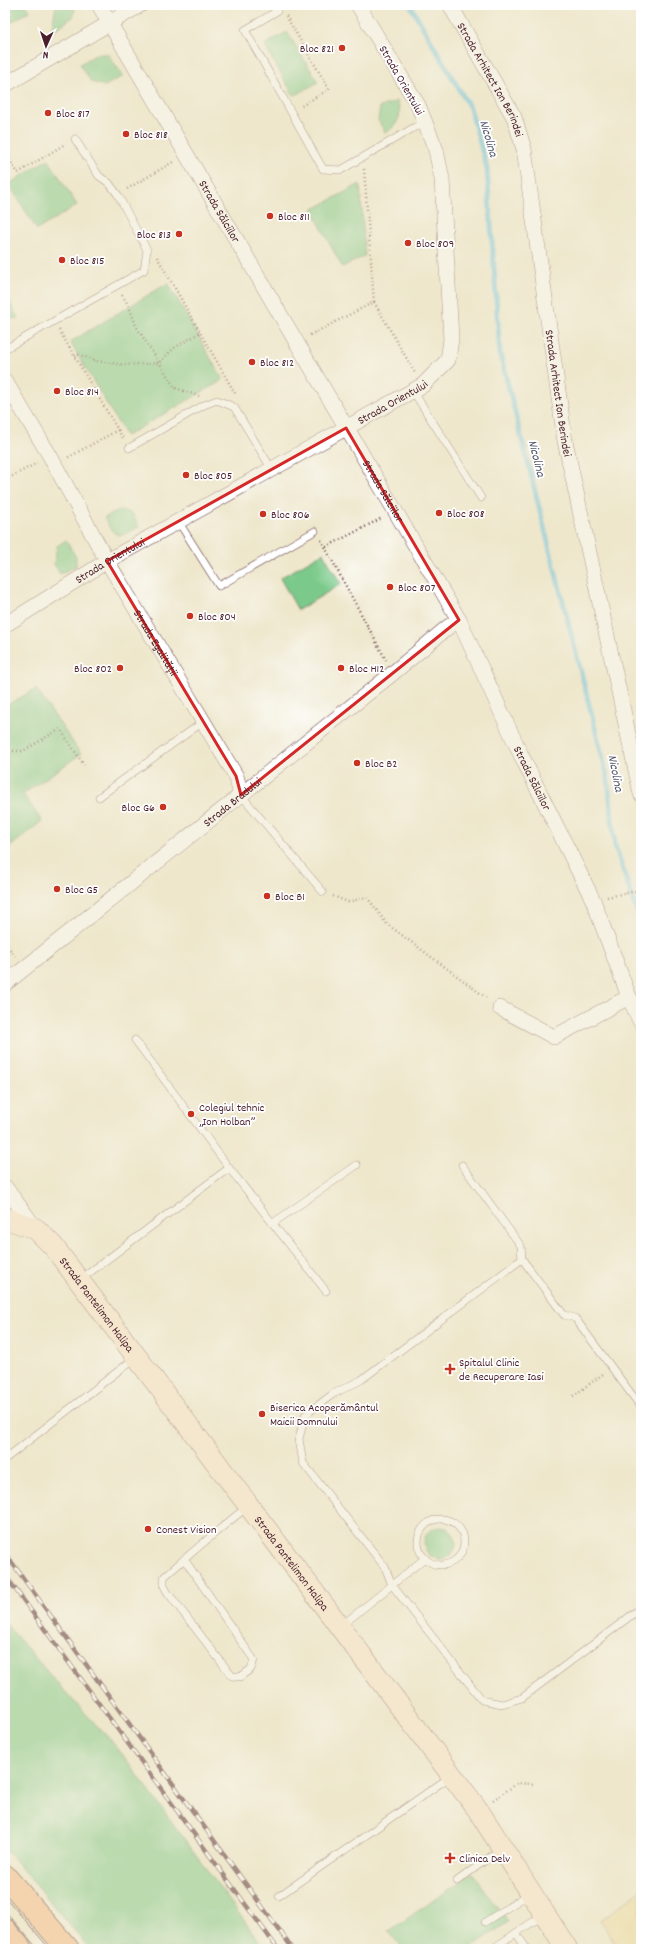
<svg xmlns="http://www.w3.org/2000/svg" width="646" height="1954" font-family="Dekko,sans-serif">
<style>
.green{fill:#7bca8b;stroke:#62745b}
.sand{fill:#eeda9e;stroke:#9c7c64}
.lines{fill:none;stroke-linecap:round;stroke-linejoin:round}
.stream{stroke:#63bfe1;stroke-width:5}
.lane-casing{stroke:#633d43;stroke-width:8}
.street-casing{stroke:#633d43;stroke-width:16}
.secondary-casing{stroke:#633d43;stroke-width:22}
.primary-casing{stroke:#633d43;stroke-width:24}
.path{stroke:#633d43;stroke-width:2.5;stroke-dasharray:1 3;stroke-linecap:butt}
.lane{stroke:#fff;stroke-width:7}
.street{stroke:#fff;stroke-width:15}
.secondary{stroke:#fce5d0;stroke-width:21}
.primary{stroke:#f8bd89;stroke-width:22}
.tram{stroke:#4a1f2b;stroke-width:1}
.rail-casing{stroke:#4a1f2b;stroke-width:4.5}
.rail{stroke:#fff;stroke-width:3;stroke-dasharray:9;stroke-linecap:butt}
.marked{fill:none;stroke:#d62828;stroke-width:3;stroke-linejoin:round}
.poi-dot{fill:#c8321e;stroke:#fff;stroke-width:1.5}
.labels{text-anchor:middle;stroke-width:3.5;stroke-linejoin:round;paint-order:stroke}
.poi-label{font-size:12px;fill:#4a1f2b;stroke:#fff;text-anchor:start}
.street-label{font-size:12px;fill:#4a1f2b;stroke:#fff}
.water-label{font-size:13px;font-style:italic;fill:#53576b;stroke:#fff}
</style>
<rect width="100%" height="100%" fill="#fff"/>
<filter id="ink" filterUnits="userSpaceOnUse"><feTurbulence type="fractalNoise" baseFrequency=".025" numOctaves="2"/><feDisplacementMap in="SourceGraphic" scale="8" xChannelSelector="R" yChannelSelector="G"/><feConvolveMatrix kernelMatrix="1 2 1 2 8 2 1 2 1" color-interpolation-filters="sRGB"/></filter>
<filter id="wash" filterUnits="userSpaceOnUse"><feTurbulence type="fractalNoise" baseFrequency=".012" numOctaves="4" result="noise"/><feDisplacementMap in="SourceGraphic" scale="16" xChannelSelector="R" yChannelSelector="G"/><feGaussianBlur stdDeviation="0.9" result="paint"/><feColorMatrix in="noise" values="0 0 0 0 0 0 0 0 0 0 0 0 0 0 0 0 0 1.4 0 .05"/><feComposite in="paint" operator="in"/></filter>
<g filter="url(#wash)">
<rect width="100%" height="100%" fill="#eee7cc"/>
<!-- green -->
<g class="green">
<polygon points="5,5 26,5 30,11 5,26"/>
<polygon points="56,5 76,5 73,17 51,32"/>
<polygon points="287,32 318,82 294,96 264,45"/>
<polygon points="97,54 108,54 123,76 105,86 91,82 80,64"/>
<path d="M397,101C404,117 397,123 386,134L378,120L380,107Z"/>
<polygon points="48,159 77,205 37,230 9,184"/>
<polygon points="360,184 365,256 342,267 312,210"/>
<polygon points="168,283 223,380 126,436 70,342"/>
<polygon points="5,297 7,297 18,318 5,319"/>
<path d="M119,510L132,513L139,527C118,538 116,540 104,518Z"/>
<polygon points="66,540 76,557 76,566 60,574 54,564 57,546"/>
<polygon points="323,553 341,584 298,610 280,578"/>
<polygon points="36,689 81,754 23,794 42,821 5,851 5,706"/>
<circle cx="440" cy="1543" r="16"/>
<polygon points="5,1623 57,1683 117,1747 265,1949 90,1949 5,1849"/>
<polygon points="473,1873 508,1922 469,1949 402,1949 389,1931"/>
</g>
<!-- sand -->
<polygon class="sand" points="641,1890 641,1949 619,1949 601,1920"/>
<g class="lines">
<!-- stream -->
<polyline class="stream" points="410,5 470,108 487,168 500,353 608,779 615,846 641,924"/>
</g>
</g>
<g filter="url(#ink)">
<g class="lines">
<defs>
<g id="lane">
<polyline points="273,5 277,11 245,30 323,169 341,170 415,127 426,124"/>
<polyline points="5,349 144,270 147,250 118,195 109,183 99,176 75,139"/>
<polyline points="413,391 481,498"/>
<polyline points="129,448 204,405 217,400 234,407 271,468"/>
<polyline points="178,521 219,586 315,531"/>
<polyline points="241,795 323,892"/>
<polyline points="99,797 203,722"/>
<polyline points="135,1040 229,1168"/>
<polyline points="462,1165 521,1246 522,1259 564,1315 575,1318 641,1407"/>
<polyline points="273,1223 357,1165"/>
<polyline points="81,1279 229,1168 326,1291"/>
<polyline points="5,1459 135,1358"/>
<circle cx="441" cy="1542" r="23"/>
<polyline points="425,1558 392,1585 482,1700 502,1704 522,1698 641,1608"/>
<path d="M184,1559L254,1660L251,1669L240,1677L232,1676L168,1593L164,1586V1577C191,1553 218,1530 247,1507"/>
<polyline points="341,1626 392,1585 385,1567 303,1463 299,1439 305,1415 333,1394 361,1380 522,1259"/>
<polyline points="457,1881 501,1849"/>
<polyline points="279,1896 451,1776"/>
<polyline points="485,1922 529,1894"/>
<polyline points="492,1949 516,1933"/>
<polyline points="527,1949 516,1933 543,1915"/>
</g>
<g id="street">
<path id="s1" d="M99,5L459,620L521,755L593,900L629,997L641,1023"/>
<path id="s2" d="M450,5L514,117L524,149L565,441L641,794"/>
<polyline points="5,85 140,5"/>
<path id="s3" d="M5,381L50,456L107,561L236,776L241,795"/>
<path id="s4" d="M5,625L107,561L423,385L448,360L451,339L442,179L436,150L418,105L358,5"/>
<path id="s5" d="M5,984L393,673L448,627L459,620"/>
<polyline points="500,1008 554,1037 629,997"/>
<polyline points="5,1187 36,1229"/>
</g>
<g id="secondary">
<path id="s6" d="M5,1218L36,1229L53,1246L478,1810L567,1949"/>
</g>
<g id="primary">
<polyline points="5,1876 68,1949"/>
<polyline points="5,1930 21,1949"/>
</g>
</defs>
<!-- lane casing -->
<use href="#lane" class="lane-casing"/>
<!-- street casing -->
<use href="#street" class="street-casing"/>
<!-- secondary casing -->
<use href="#secondary" class="secondary-casing"/>
<!-- primary casing -->
<use href="#primary" class="primary-casing"/>
<!-- path -->
<g class="path">
<polyline points="286,16 329,89 300,107"/>
<polyline points="5,153 18,173 65,144"/>
<polyline points="364,169 374,302"/>
<polyline points="127,189 173,162"/>
<polyline points="157,257 236,395"/>
<polyline points="122,295 129,306 136,326 175,388 199,396"/>
<polyline points="59,330 118,430 67,458"/>
<polyline points="310,335 374,302 415,373"/>
<polyline points="75,356 77,354 96,361 126,365 159,363 174,348 201,332"/>
<polyline points="118,430 123,438"/>
<polyline points="5,480 37,463"/>
<polyline points="321,540 386,660"/>
<polyline points="326,547 382,518"/>
<polyline points="5,751 23,751 60,729 84,765"/>
<polyline points="333,896 348,902 367,897 387,924 488,999"/>
<polyline points="607,897 641,890"/>
<polyline points="5,943 15,956"/>
<polyline points="573,1396 603,1374"/>
<polyline points="493,1800 518,1783 533,1784"/>
</g>
<!-- lane -->
<use href="#lane" class="lane"/>
<!-- street -->
<use href="#street" class="street"/>
<!-- secondary -->
<use href="#secondary" class="secondary"/>
<!-- primary -->
<use href="#primary" class="primary"/>
<!-- tram -->
<g class="tram">
<polyline points="5,1897 50,1949"/>
<polyline points="5,1911 38,1949"/>
</g>
<defs>
<g id="rail">
<polyline points="5,1553 293,1949"/>
<polyline points="5,1575 278,1949"/>
</g>
</defs>
<!-- rail casing -->
<use href="#rail" class="rail-casing"/>
<!-- rail -->
<use href="#rail" class="rail"/>
</g>
</g>
<!-- marked area -->
<path d="M0 0H646V1954H0ZM346,428L459,620L241,795L236,776L107,561Z" fill="#eee7cc" fill-opacity=".55" fill-rule="evenodd"/>
<path class="marked" d="M346,428L459,620L241,795L236,776L107,561Z"/>
<!-- markers -->
<g class="poi-dot">
<circle cx="342" cy="48" r="4"/>
<circle cx="48" cy="113" r="4"/>
<circle cx="126" cy="134" r="4"/>
<circle cx="270" cy="216" r="4"/>
<circle cx="179" cy="234" r="4"/>
<circle cx="408" cy="243" r="4"/>
<circle cx="62" cy="260" r="4"/>
<circle cx="252" cy="362" r="4"/>
<circle cx="57" cy="391" r="4"/>
<circle cx="186" cy="475" r="4"/>
<circle cx="439" cy="513" r="4"/>
<circle cx="263" cy="514" r="4"/>
<circle cx="390" cy="587" r="4"/>
<circle cx="190" cy="616" r="4"/>
<circle cx="120" cy="668" r="4"/>
<circle cx="341" cy="668" r="4"/>
<circle cx="357" cy="763" r="4"/>
<circle cx="163" cy="807" r="4"/>
<circle cx="57" cy="889" r="4"/>
<circle cx="267" cy="896" r="4"/>
<circle cx="191" cy="1114" r="4"/>
<path d="M448 1363h4v4h4v4h-4v4h-4v-4h-4v-4h4z"/>
<circle cx="262" cy="1414" r="4"/>
<circle cx="148" cy="1529" r="4"/>
<path d="M448 1852h4v4h4v4h-4v4h-4v-4h-4v-4h4z"/>
</g>
<g class="labels">
<!-- poi labels -->
<g class="poi-label">
<text x="334" y="52" text-anchor="end">Bloc 821</text>
<text x="56" y="117">Bloc 817</text>
<text x="134" y="138">Bloc 818</text>
<text x="278" y="220">Bloc 811</text>
<text x="171" y="238" text-anchor="end">Bloc 813</text>
<text x="416" y="247">Bloc 809</text>
<text x="70" y="264">Bloc 815</text>
<text x="260" y="366">Bloc 812</text>
<text x="65" y="395">Bloc 814</text>
<text x="194" y="479">Bloc 805</text>
<text x="447" y="517">Bloc 808</text>
<text x="271" y="518">Bloc 806</text>
<text x="398" y="591">Bloc 807</text>
<text x="198" y="620">Bloc 804</text>
<text x="112" y="672" text-anchor="end">Bloc 802</text>
<text x="349" y="672">Bloc H12</text>
<text x="365" y="767">Bloc B2</text>
<text x="155" y="811" text-anchor="end">Bloc G6</text>
<text x="65" y="893">Bloc G5</text>
<text x="275" y="900">Bloc B1</text>
<text x="199" y="1111">Colegiul tehnic<tspan x="199" dy="14">„Ion Holban”</tspan></text>
<text x="459" y="1366">Spitalul Clinic<tspan x="459" dy="14">de Recuperare Iasi</tspan></text>
<text x="270" y="1411">Biserica Acoperământul<tspan x="270" dy="14">Maicii Domnului</tspan></text>
<text x="156" y="1533">Conest Vision</text>
<text x="459" y="1862">Clinica Delv</text>
</g>
<!-- street labels -->
<g class="street-label">
<text transform="translate(402 80) rotate(60)" y="4">Strada Orientului</text>
<text dy="4" stroke="none"><textPath href="#s2" startOffset="85">Strada Arhitect Ion Berindei</textPath></text>
<text dy="4" stroke="none"><textPath href="#s1" startOffset="239">Strada Sălciilor</textPath></text>
<text dy="4" stroke="none"><textPath href="#s2" startOffset="409">Strada Arhitect Ion Berindei</textPath></text>
<text dy="4" stroke="none"><textPath href="#s4" startOffset="447">Strada Orientului</textPath></text>
<text dy="4" stroke="none"><textPath href="#s1" startOffset="563">Strada Sălciilor</textPath></text>
<text dy="4" stroke="none"><textPath href="#s4" startOffset="123">Strada Orientului</textPath></text>
<text dy="4" stroke="none"><textPath href="#s3" startOffset="302">Strada Egalității</textPath></text>
<text dy="4" stroke="none"><textPath href="#s1" startOffset="887">Strada Sălciilor</textPath></text>
<text dy="4" stroke="none"><textPath href="#s5" startOffset="291">Strada Bradului</textPath></text>
<text dy="4" stroke="none"><textPath href="#s6" startOffset="130">Strada Pantelimon Halipa</textPath></text>
<text dy="4" stroke="none"><textPath href="#s6" startOffset="454">Strada Pantelimon Halipa</textPath></text>
</g>
<!-- water labels -->
<g class="water-label">
<text transform="translate(490 138) rotate(74)" y="5">Nicolina</text>
<text transform="translate(538 458) rotate(76)" y="5">Nicolina</text>
<text transform="translate(617 773) rotate(79)" y="5">Nicolina</text>
</g>
</g>
<!-- margin -->
<rect width="646" height="1954" fill="none" stroke="#fff" stroke-width="20"/>
<!-- north arrow -->
<g transform="translate(46 46) rotate(183)" stroke="#ffffff" stroke-width="3" paint-order="stroke">
<path d="M0-3L7 15L0 10L-7 15Z" fill="#4a1f2b"/>
<text y="-6" font-size="11" font-weight="bold" text-anchor="middle" fill="#4a1f2b">N</text>
</g>
</svg>
